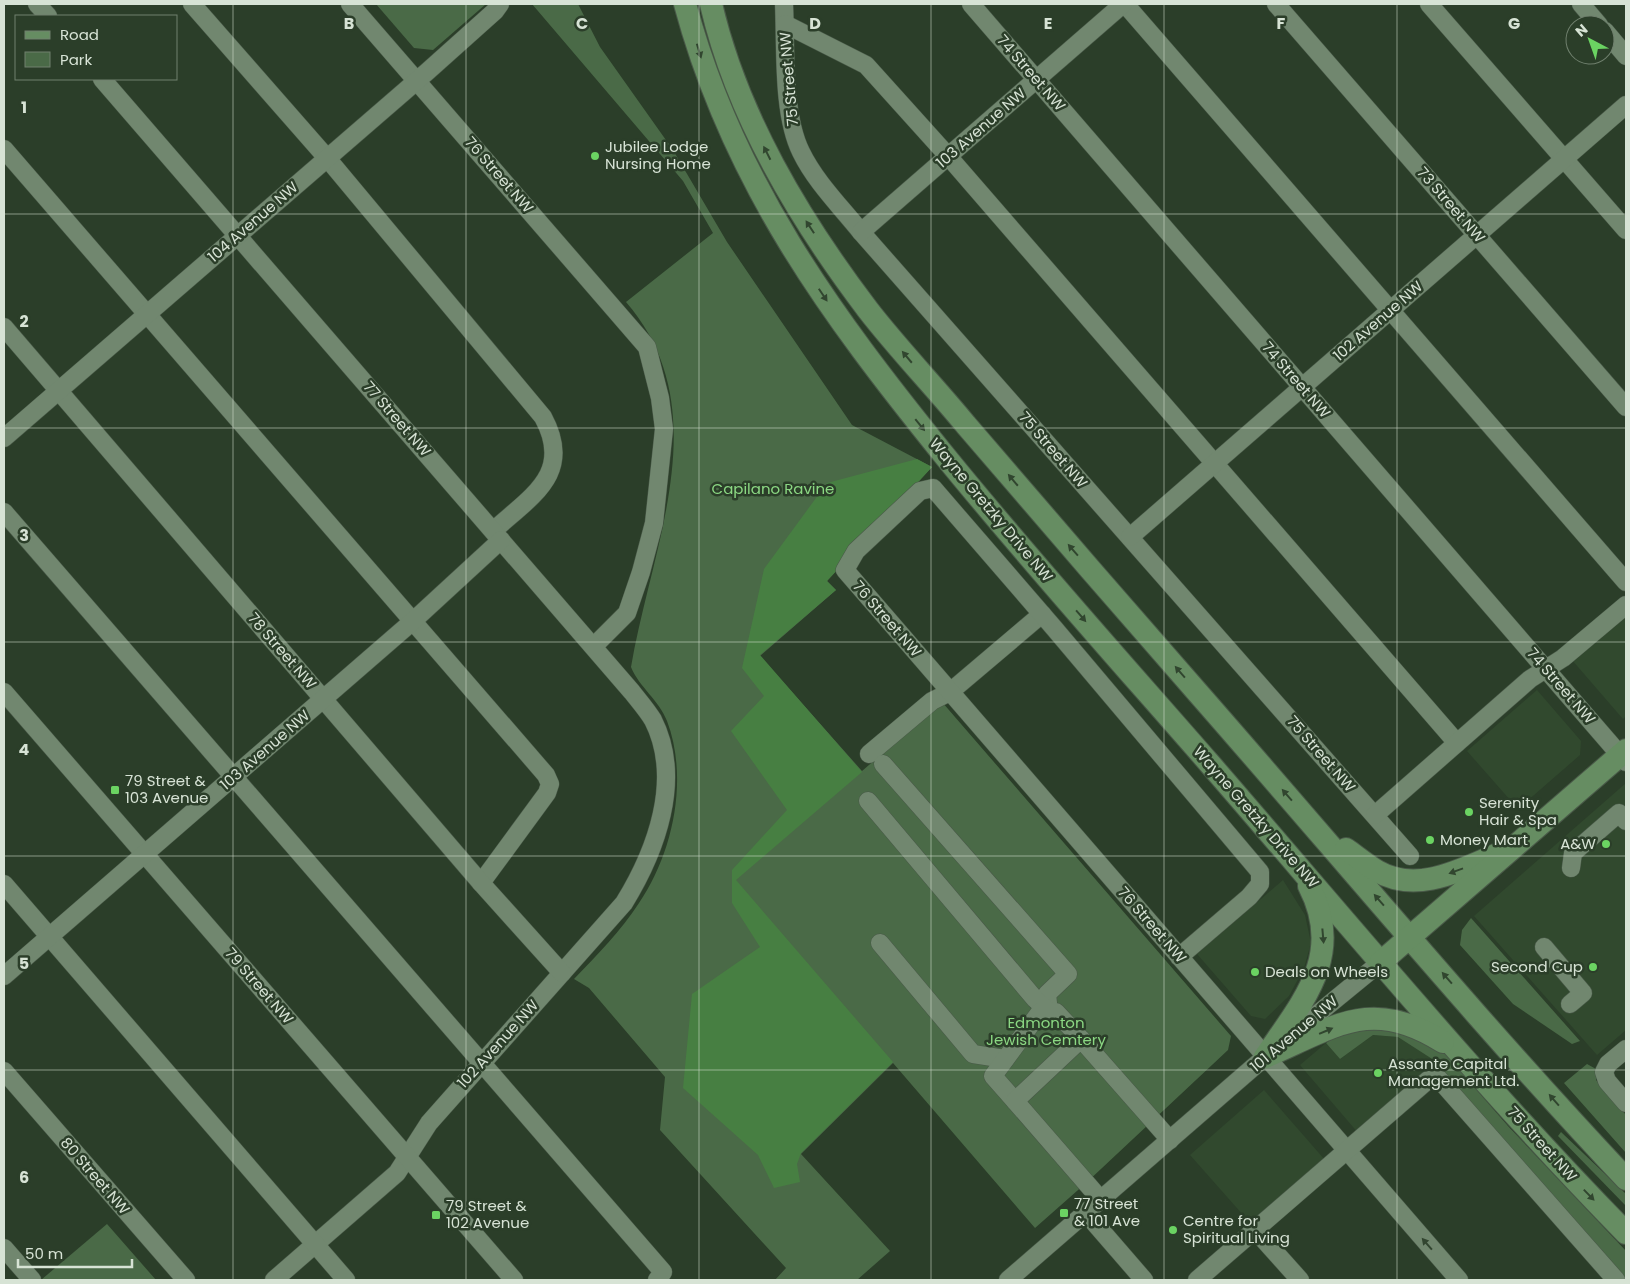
<svg xmlns="http://www.w3.org/2000/svg" width="1630" height="1284" font-family="Poppins,sans-serif">
<style>
.built{fill:#31492e}
.green{fill:#4a6a47}
.forest{fill:#477f42}
.lines{fill:none;stroke-linecap:round;stroke-linejoin:round}
.minor-casing{stroke:#495948;stroke-width:19}
.major-casing{stroke:#495948;stroke-width:24}
.minor{stroke:#71876f;stroke-width:18}
.major{stroke:#668d62;stroke-width:22}
.oneway{fill:#31462f}
.oneway2{fill:#324530}
.grid{fill:none;stroke:#d7e3d5;stroke-width:1;stroke-opacity:0.55}
.poi-dot{fill:#6bd362;stroke:#2b3e29;stroke-width:2}
.labels{text-anchor:middle;stroke-width:5;stroke-linejoin:round;paint-order:stroke}
.street-label{font-size:15px;fill:#d7e3d5;stroke:#2b3e29}
.poi-label{font-size:15px;fill:#d7e3d5;stroke:#2b3e29;text-anchor:start}
.park-label{font-size:15px;fill:#8bd883;stroke:#2b3e29}
.grid-label{font-size:16px;text-anchor:middle;font-weight:bold;fill:#d7e3d5;stroke:#2b3e29;stroke-width:5;stroke-linejoin:round;paint-order:stroke}
</style>
<rect width="100%" height="100%" fill="#2b3e29"/>
<!-- built -->
<g class="built">
<polygon points="1626,613 1626,716 1623,719 1572,660"/>
<polygon points="1537,690 1581,741 1580,755 1518,809 1467,751"/>
<polygon points="1626,783 1626,1030 1597,1055 1474,916"/>
<polygon points="1283,880 1305,915 1311,943 1304,968 1289,996 1265,1019 1251,1016 1197,954"/>
<polygon points="1373,1035 1399,1037 1441,1064 1359,1134 1300,1065 1326,1043 1340,1059"/>
<polygon points="1264,1090 1325,1160 1251,1224 1190,1155"/>
</g>
<!-- green -->
<g class="green">
<polygon points="376,4 486,4 433,50 414,48"/>
<path d="M532,4H578L600,47L673,150L727,242L852,425L932,467L827,581L836,590L760,656L862,771L942,702L1231,1036L1228,1050L1086,1183L1035,1228L893,1063L801,1154L890,1251L857,1280H775L786,1268L660,1130L665,1077L589,988L574,979C597,955 621,931 639,903C673,853 689,779 667,721C659,700 639,687 631,667C651,547 719,409 626,302L713,233L683,181Z"/>
<polygon points="1471,918 1580,1041 1572,1044 1513,1004 1460,945 1462,930"/>
<polygon points="1384,1023 1442,1050 1508,1126 1626,1251 1626,1280 1620,1280 1448,1084 1440,1064 1398,1037 1373,1035 1340,1059 1326,1043 1333,1038"/>
<polygon points="1587,1064 1596,1069 1596,1080 1626,1115 1626,1153 1564,1083"/>
<polygon points="1561,1132 1626,1194 1626,1206 1558,1136"/>
<polygon points="107,1224 156,1280 41,1280"/>
</g>
<!-- forest -->
<polygon class="forest" points="917,459 932,467 827,581 836,590 760,655 862,772 736,880 893,1062 801,1153 797,1164 800,1182 774,1188 758,1155 683,1088 692,994 760,947 732,903 732,870 787,810 731,731 764,696 742,668 764,569 827,483"/>
<g class="lines">
<defs>
<g id="minor">
<polyline points="37,4 48,16"/>
<path d="M192,4L327,158L543,417C574,474 531,496 493,531"/>
<polyline points="350,4 647,347 660,398 664,429 654,523 641,572 627,613 594,646"/>
<path d="M784,4C786,47 782,114 801,152C815,181 840,206 861,232L1410,856"/>
<polyline points="971,4 1626,762"/>
<polyline points="1125,4 1626,582"/>
<polyline points="1276,4 1626,407"/>
<polyline points="1429,4 1626,230"/>
<polyline points="1581,4 1599,25"/>
<polyline points="785,24 866,65 948,156 1457,743"/>
<polyline points="1605,31 1626,56"/>
<path d="M102,79L632,692C639,701 647,710 653,720C683,779 656,851 624,903L429,1123L397,1173L274,1280"/>
<polyline points="4,149 546,775 550,784 547,793 481,883"/>
<polyline points="861,232 1123,4"/>
<polyline points="4,327 481,883 562,973"/>
<polyline points="4,438 428,71 495,11 500,4"/>
<polyline points="4,512 663,1272 657,1280"/>
<polyline points="1130,537 1626,105"/>
<polyline points="4,692 514,1280"/>
<polyline points="869,754 932,701 950,692 1042,614"/>
<polyline points="883,764 1068,974 1047,994 1049,1012"/>
<polyline points="868,801 1035,999 1049,1012"/>
<polyline points="1375,815 1530,679 1563,658 1626,605"/>
<polyline points="1571,868 1573,853 1619,813 1626,821"/>
<polyline points="4,884 346,1280"/>
<polyline points="880,943 973,1054 1005,1059"/>
<polyline points="1544,947 1583,993 1570,1004"/>
<polyline points="1179,957 1249,897 1260,884 1260,872 1054,628 933,488 920,491 856,551 845,570 1459,1280"/>
<polyline points="4,976 413,621 501,540"/>
<polyline points="1626,1049 1608,1064 1604,1072 1607,1081 1626,1103"/>
<polyline points="4,1071 186,1280"/>
<polyline points="1015,1101 993,1076 1040,1012 1056,1012 1081,1039"/>
<polyline points="1101,1200 1015,1101 1081,1039 1170,1140"/>
<polyline points="1086,1213 1144,1280"/>
<polyline points="1256,1231 1300,1280"/>
<polyline points="4,1248 32,1280"/>
<polyline points="1008,1280 1265,1057 1381,962"/>
<polyline points="1197,1280 1428,1080 1438,1078 1616,1280"/>
</g>
<g id="major">
<path d="M685,4C733,182 830,314 944,455C1030,561 1121,662 1210,764C1347,922 1480,1084 1626,1233"/>
<path d="M711,4C737,116 799,219 868,310C899,350 934,386 966,425C1043,515 1120,604 1198,693C1340,855 1478,1022 1626,1179"/>
<path d="M1346,849C1356,856 1367,865 1377,871C1417,894 1460,870 1498,854"/>
<polyline points="1381,962 1626,750"/>
<path d="M1265,1057C1303,1001 1345,955 1309,886"/>
<path d="M1265,1057C1335,1027 1371,996 1443,1042"/>
</g>
</defs>
<!-- minor casing -->
<use href="#minor" class="minor-casing"/>
<!-- major casing -->
<use href="#major" class="major-casing"/>
<!-- minor -->
<use href="#minor" class="minor"/>
<!-- major -->
<use href="#major" class="major"/>
</g>
<!-- one-way arrows -->
<defs><path id="oneway-solid" d="M-6-.8H1V-3.2L6.5 0L1 3.2V.8H-6Z" transform="scale(1.25)"/></defs>
<g class="oneway">
<use href="#oneway-solid" transform="translate(699 51) rotate(73)"/>
<use href="#oneway-solid" transform="translate(767 153) rotate(-117)"/>
<use href="#oneway-solid" transform="translate(810 227) rotate(-123)"/>
<use href="#oneway-solid" transform="translate(823 295) rotate(56)"/>
<use href="#oneway-solid" transform="translate(907 357) rotate(-130)"/>
<use href="#oneway-solid" transform="translate(920 425) rotate(51)"/>
<use href="#oneway-solid" transform="translate(1013 480) rotate(-130)"/>
<use href="#oneway-solid" transform="translate(1073 550) rotate(-131)"/>
<use href="#oneway-solid" transform="translate(1081 616) rotate(49)"/>
<use href="#oneway-solid" transform="translate(1180 672) rotate(-131)"/>
<use href="#oneway-solid" transform="translate(1287 795) rotate(-131)"/>
<use href="#oneway-solid" transform="translate(1456 871) rotate(160)"/>
<use href="#oneway-solid" transform="translate(1379 900) rotate(-131)"/>
<use href="#oneway-solid" transform="translate(1323 936) rotate(85)"/>
<use href="#oneway-solid" transform="translate(1447 978) rotate(-131)"/>
<use href="#oneway-solid" transform="translate(1326 1031) rotate(-23)"/>
<use href="#oneway-solid" transform="translate(1554 1100) rotate(-131)"/>
<use href="#oneway-solid" transform="translate(1589 1195) rotate(46)"/>
</g>
<use class="oneway2" href="#oneway-solid" transform="translate(1427 1244) rotate(-131)"/>
<!-- grid -->
<path class="grid" d="M233,4V1280M466,4V1280M699,4V1280M931,4V1280M1164,4V1280M1397,4V1280M4,214H1626M4,428H1626M4,642H1626M4,856H1626M4,1070H1626"/>
<!-- markers -->
<g class="poi-dot">
<circle cx="595" cy="156" r="5"/>
<rect x="110" y="785" width="10" height="10" rx="2.5"/>
<circle cx="1469" cy="812" r="5"/>
<circle cx="1430" cy="840" r="5"/>
<circle cx="1606" cy="844" r="5"/>
<circle cx="1593" cy="967" r="5"/>
<circle cx="1255" cy="972" r="5"/>
<circle cx="1378" cy="1073" r="5"/>
<rect x="1059" y="1208" width="10" height="10" rx="2.5"/>
<rect x="431" y="1210" width="10" height="10" rx="2.5"/>
<circle cx="1173" cy="1230" r="5"/>
</g>
<g class="labels">
<!-- street labels -->
<g class="street-label">
<text transform="translate(1031 73) rotate(49)" y="5">74 Street NW</text>
<text transform="translate(789 79) rotate(-95)" y="5">75 Street NW</text>
<text transform="translate(981 128) rotate(-41)" y="5">103 Avenue NW</text>
<text transform="translate(499 175) rotate(49)" y="5">76 Street NW</text>
<text transform="translate(1451 205) rotate(49)" y="5">73 Street NW</text>
<text transform="translate(253 222) rotate(-41)" y="5">104 Avenue NW</text>
<text transform="translate(1378 321) rotate(-41)" y="5">102 Avenue NW</text>
<text transform="translate(1296 380) rotate(49)" y="5">74 Street NW</text>
<text transform="translate(397 419) rotate(49)" y="5">77 Street NW</text>
<text transform="translate(1053 450) rotate(49)" y="5">75 Street NW</text>
<text transform="translate(991 510) rotate(50)" y="5">Wayne Gretzky Drive NW</text>
<text transform="translate(887 619) rotate(49)" y="5">76 Street NW</text>
<text transform="translate(282 651) rotate(49)" y="5">78 Street NW</text>
<text transform="translate(1561 686) rotate(49)" y="5">74 Street NW</text>
<text transform="translate(265 750) rotate(-41)" y="5">103 Avenue NW</text>
<text transform="translate(1321 754) rotate(49)" y="5">75 Street NW</text>
<text transform="translate(1256 817) rotate(49)" y="5">Wayne Gretzky Drive NW</text>
<text transform="translate(1152 925) rotate(49)" y="5">76 Street NW</text>
<text transform="translate(259 986) rotate(49)" y="5">79 Street NW</text>
<text transform="translate(1294 1034) rotate(-40)" y="5">101 Avenue NW</text>
<text transform="translate(498 1044) rotate(-48)" y="5">102 Avenue NW</text>
<text transform="translate(1542 1144) rotate(48)" y="5">75 Street NW</text>
<text transform="translate(95 1176) rotate(49)" y="5">80 Street NW</text>
</g>
<!-- poi labels -->
<g class="poi-label">
<text x="605" y="152">Jubilee Lodge<tspan x="605" dy="17">Nursing Home</tspan></text>
<text x="125" y="786">79 Street &amp;<tspan x="125" dy="17">103 Avenue</tspan></text>
<text x="1479" y="808">Serenity<tspan x="1479" dy="17">Hair &amp; Spa</tspan></text>
<text x="1440" y="845">Money Mart</text>
<text x="1596" y="849" text-anchor="end">A&amp;W</text>
<text x="1583" y="972" text-anchor="end">Second Cup</text>
<text x="1265" y="977">Deals on Wheels</text>
<text x="1388" y="1069">Assante Capital<tspan x="1388" dy="17">Management Ltd.</tspan></text>
<text x="1074" y="1209">77 Street<tspan x="1074" dy="17">&amp; 101 Ave</tspan></text>
<text x="446" y="1211">79 Street &amp;<tspan x="446" dy="17">102 Avenue</tspan></text>
<text x="1183" y="1226">Centre for<tspan x="1183" dy="17">Spiritual Living</tspan></text>
</g>
<!-- park labels -->
<g class="park-label">
<text x="773" y="494">Capilano Ravine</text>
<text x="1046" y="1028">Edmonton<tspan x="1046" dy="17">Jewish Cemtery</tspan></text>
</g>
</g>
<g class="grid-label">
<text x="349" y="29">B</text>
<text x="582" y="29">C</text>
<text x="815" y="29">D</text>
<text x="1048" y="29">E</text>
<text x="1281" y="29">F</text>
<text x="1514" y="29">G</text>
<text x="24" y="113">1</text>
<text x="24" y="327">2</text>
<text x="24" y="541">3</text>
<text x="24" y="755">4</text>
<text x="24" y="969">5</text>
<text x="24" y="1183">6</text>
</g>
<!-- border -->
<rect width="1630" height="1284" fill="none" stroke="#d7e3d5" stroke-width="10"/>
<!-- legend -->
<rect x="15" y="15" width="162" height="65" fill="#2b3e29" stroke="#70806e"/>
<rect x="25" y="31" width="25" height="8" fill="#668d62" stroke="#70806e"/>
<text x="60" y="40" font-size="15" fill="#d7e3d5">Road</text>
<rect x="25" y="52" width="25" height="15" fill="#4a6a47" stroke="#70806e"/>
<text x="60" y="65" font-size="15" fill="#d7e3d5">Park</text>
<!-- north arrow -->
<g transform="translate(1590 40) rotate(319)"><circle r="24" fill="#2b3e29" stroke="#70806e"/>
<path d="M0-4L9 19L0 12L-9 19Z" fill="#6bd362"/>
<text y="-8" font-size="14" font-weight="bold" text-anchor="middle" fill="#d7e3d5">N</text>
</g>
<!-- scale -->
<path d="M18 1259v8h114v-8" fill="none" stroke="#d7e3d5" stroke-width="2.5"/>
<text x="25" y="1259" font-size="15" fill="#d7e3d5" stroke="#2b3e29" stroke-width="4" paint-order="stroke">50 m</text>
</svg>
